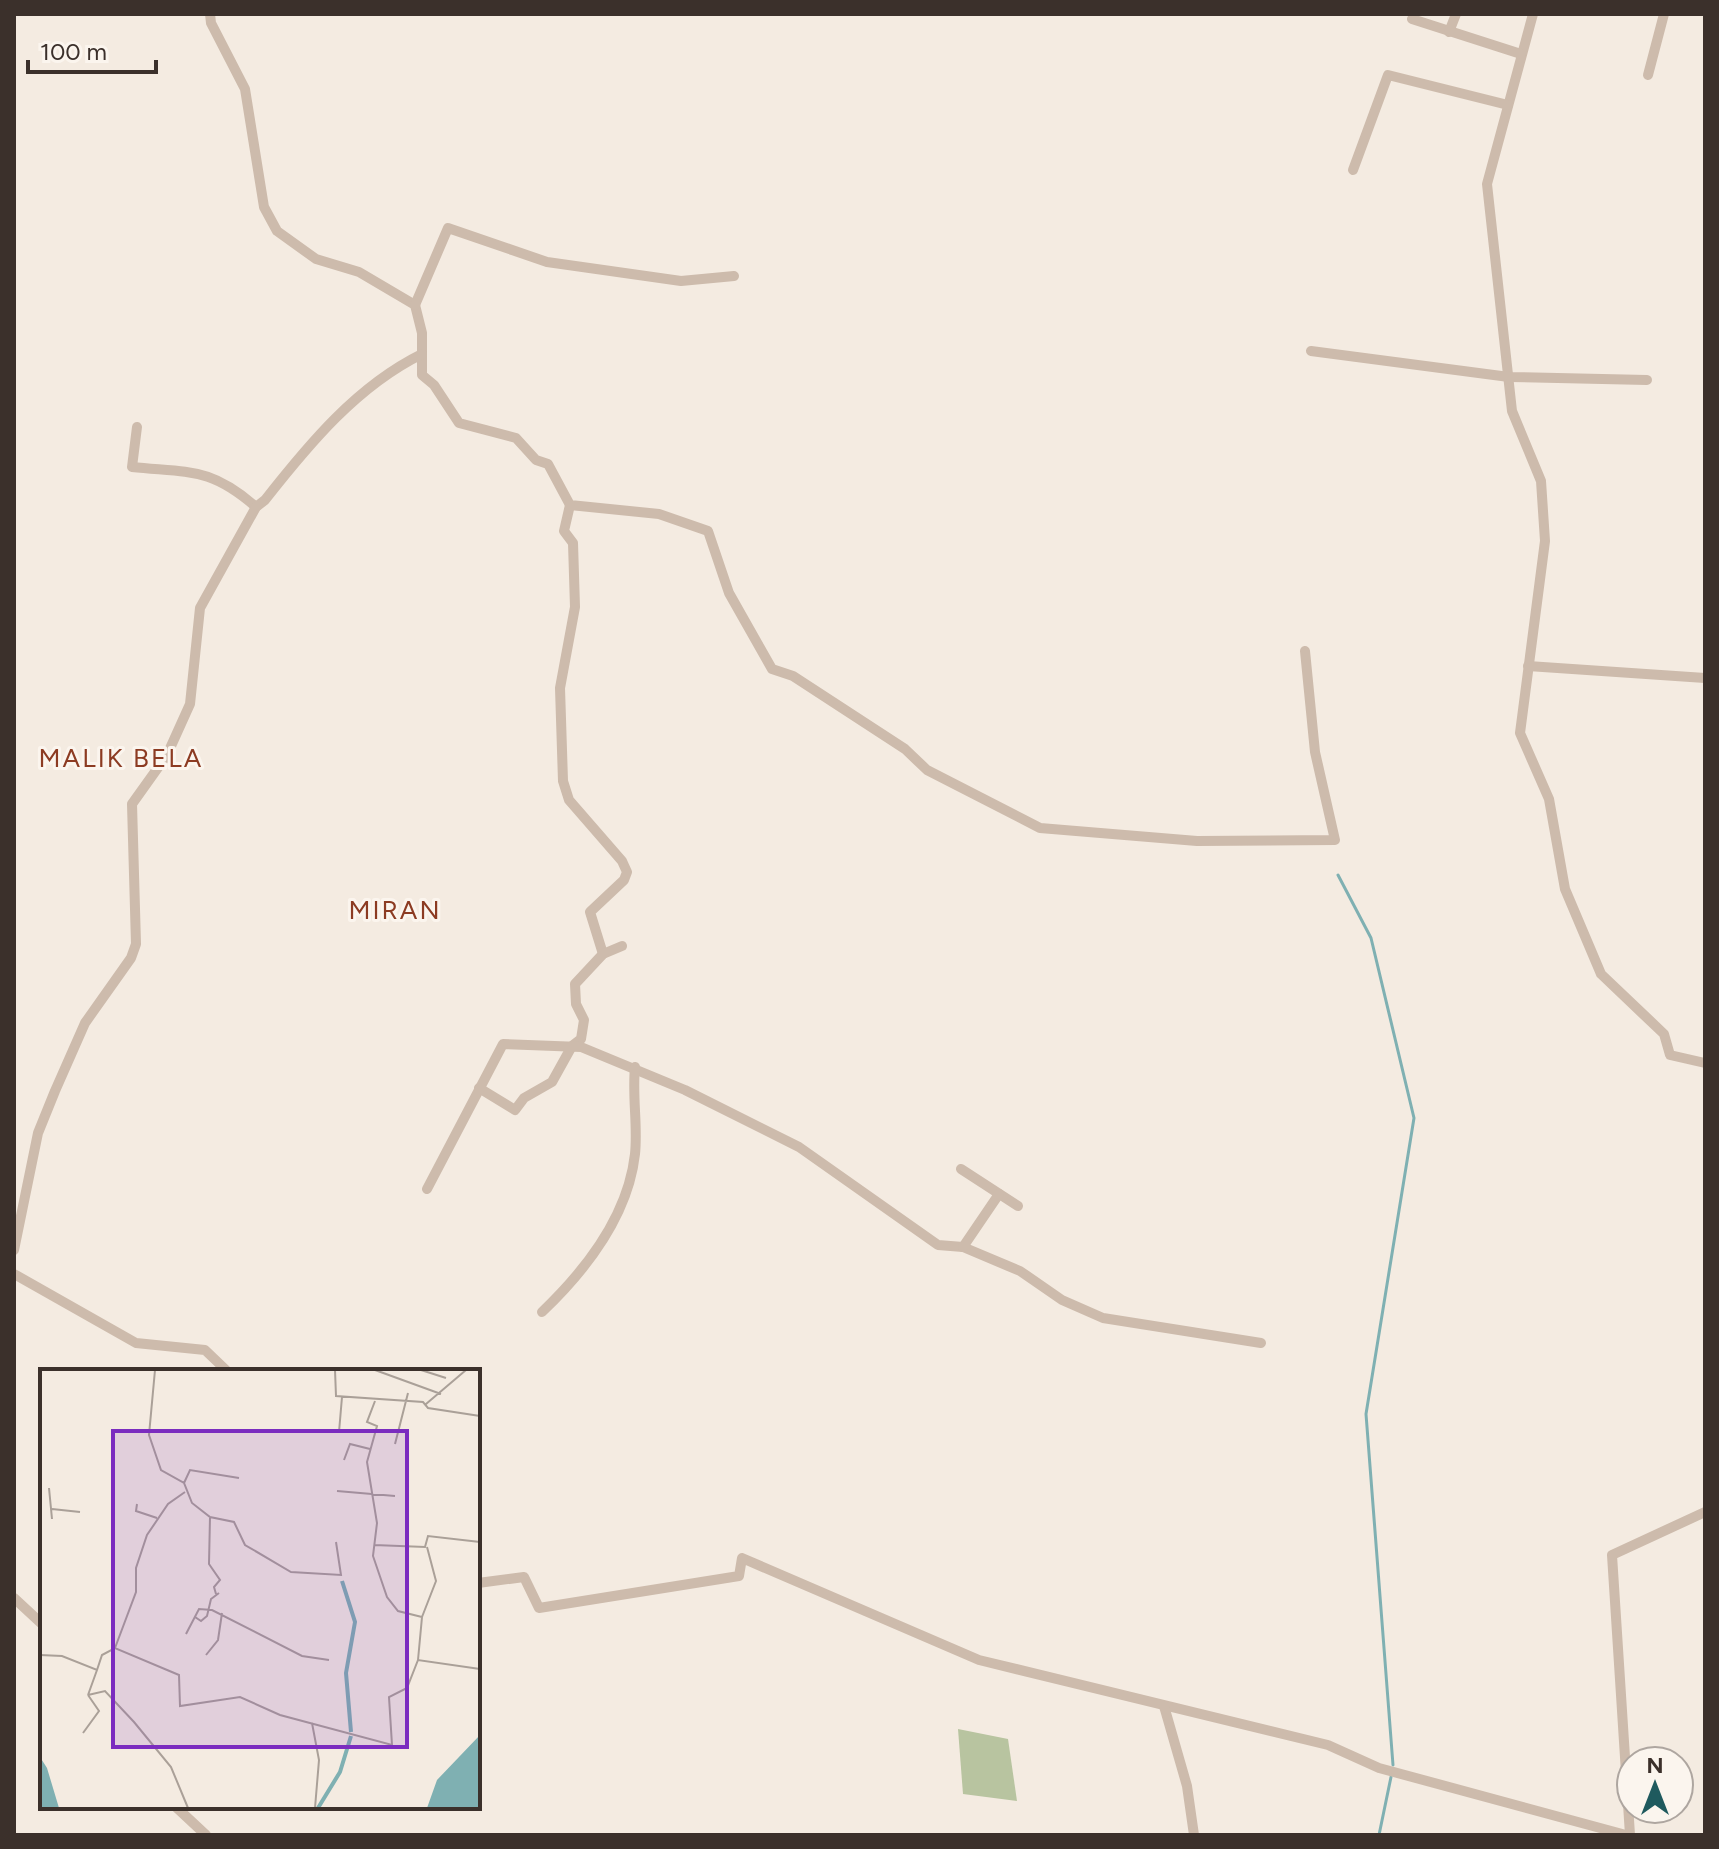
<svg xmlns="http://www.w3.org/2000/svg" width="1719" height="1849" font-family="Figtree,sans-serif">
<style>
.green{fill:#b8c4a0}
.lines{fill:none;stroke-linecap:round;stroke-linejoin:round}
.stream{stroke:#7fb0b2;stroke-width:3}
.minor{stroke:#cdbbac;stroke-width:10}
.labels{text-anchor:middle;stroke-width:6;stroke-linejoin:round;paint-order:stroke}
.quarter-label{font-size:26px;letter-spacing:2px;fill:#8c3b22;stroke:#fbf5ee}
.inset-river{fill:none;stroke:#7fb0b2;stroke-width:4}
.inset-road{fill:none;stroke:#aaa098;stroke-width:2}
.view{fill:#7b2cbf;fill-opacity:0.15;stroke:#7b2cbf;stroke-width:4}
.inset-edge{fill:none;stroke:#3b302b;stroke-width:4}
</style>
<rect width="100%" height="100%" fill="#f4ebe1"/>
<!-- green -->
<polygon class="green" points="958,1729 1008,1739 1017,1801 963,1794"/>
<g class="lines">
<!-- stream -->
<g class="stream">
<polyline points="1338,875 1371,938 1414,1118 1366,1414 1393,1765"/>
<polyline points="1379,1835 1391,1777"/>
</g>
<!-- minor -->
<g class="minor">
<polyline points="210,14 211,23 245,89 264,207 277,231 316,259 359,272 415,305 422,333 422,375 434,385 459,423 516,438 536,460 548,464 570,505 659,514 708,531 729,593 772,669 793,676 905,749 927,770 1040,828 1197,841 1335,840 1315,752 1305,651"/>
<polyline points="1533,14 1487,184 1512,411 1541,481 1545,541 1520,733 1549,799 1565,889 1601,974 1664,1034 1670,1055 1705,1063"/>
<polyline points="1412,19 1521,54"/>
<polyline points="1449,32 1456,14"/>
<polyline points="1648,75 1664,14"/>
<polyline points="1353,170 1388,75 1508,105"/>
<polyline points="415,305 448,228 547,262 681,281 734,276"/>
<polyline points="1311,351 1509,377 1647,380"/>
<path d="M137,427L132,467C190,473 210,467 256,507"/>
<polyline points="570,505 564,531 573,543 575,607 560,688 563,781 569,800 622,861 627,872 624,880 590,912 603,954"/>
<polyline points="1528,666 1705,678"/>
<polyline points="479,1088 515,1110 524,1098 552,1082 572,1046 581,1039 584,1020 576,1004 575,984 603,954 622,946"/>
<polyline points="961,1169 1018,1206"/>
<polyline points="427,1189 503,1044 581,1047 685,1090 799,1147 938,1245 963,1247 1020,1271 1062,1300 1103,1318 1261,1343"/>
<polyline points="963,1247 999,1194"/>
<path d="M14,1250L38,1133L55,1091L85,1023L131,958L136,944L132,804L167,755L190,704L200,608L256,507L265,500C309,444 357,386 422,354"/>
<polyline points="14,1274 136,1343 205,1350 227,1371"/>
<path d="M542,1312C586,1270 628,1217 635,1154C638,1125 632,1097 635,1067"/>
<polyline points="478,1583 524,1577 539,1608 739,1576 742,1558 979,1660 1328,1745 1379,1768 1626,1835"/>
<polyline points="14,1598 42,1624"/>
<polyline points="1164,1706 1187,1786 1194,1835"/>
<polyline points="176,1807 206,1835"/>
<polyline points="1630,1835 1612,1555 1705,1512"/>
</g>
</g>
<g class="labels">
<!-- quarter labels -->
<g class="quarter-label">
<text x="121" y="767">MALIK BELA</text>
<text x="395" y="919">MIRAN</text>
</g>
</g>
<!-- overview -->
<g transform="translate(40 1369)">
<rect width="440" height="440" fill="#f4ebe1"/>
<path d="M440,366V439H387L397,411ZM0,388L7,399L19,439H0Z" fill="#7fb0b2"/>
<path class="inset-river" d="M302,212L315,253L306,304L311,363M278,439L300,403L311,367"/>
<path class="inset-road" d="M115,1L109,66L121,101L144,114L152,134L170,148L194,153L205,176L251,203L301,206L296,173M295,1L296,27L383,33L388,39L440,47M335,1L401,25M381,1L406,9M335,32L327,53L337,57L327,93L337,154L333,187L347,228L358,242L382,248L378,291M386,35L426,1M299,63L302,28M355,75L368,24M304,91L310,75L330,80M144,114L150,101L199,109M9,119L12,150M297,122L355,127M97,135L96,142L117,149M12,140L40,143M170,148L169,195L180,211L174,218L176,225M334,176L385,178L388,167L440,173M155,248L161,252L167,247L171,230L179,224M382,248L396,212L387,178M146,265L159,240L172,241L262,287L289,291M75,279L96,223V199L107,166L128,135L145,123M0,286L22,287L57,301L62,286L75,279L139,306L140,337L200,328L240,346L352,376L349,328L367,319L378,291L440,300M166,286L178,271L182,244M48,326L65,322L94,353L131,398L148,439M48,326L57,301M272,354L279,391L275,439M43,364L59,342L48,326"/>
<path class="view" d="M73,62H367V378H73Z"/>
<rect width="440" height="440" class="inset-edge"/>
</g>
<!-- border -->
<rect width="1719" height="1849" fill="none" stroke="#3b302b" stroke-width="32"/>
<!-- north arrow -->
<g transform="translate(1655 1785)"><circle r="38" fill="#fbf5ee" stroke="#aea6a0" stroke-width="2"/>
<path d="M0-6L14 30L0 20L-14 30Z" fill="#1f5a5e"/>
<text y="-12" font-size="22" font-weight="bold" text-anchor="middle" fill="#3b302b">N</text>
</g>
<!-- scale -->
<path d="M28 60v12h128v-12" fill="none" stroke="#3b302b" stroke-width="4"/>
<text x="40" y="60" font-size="24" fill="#3b302b" stroke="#fbf5ee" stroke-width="6" paint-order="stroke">100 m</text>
</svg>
